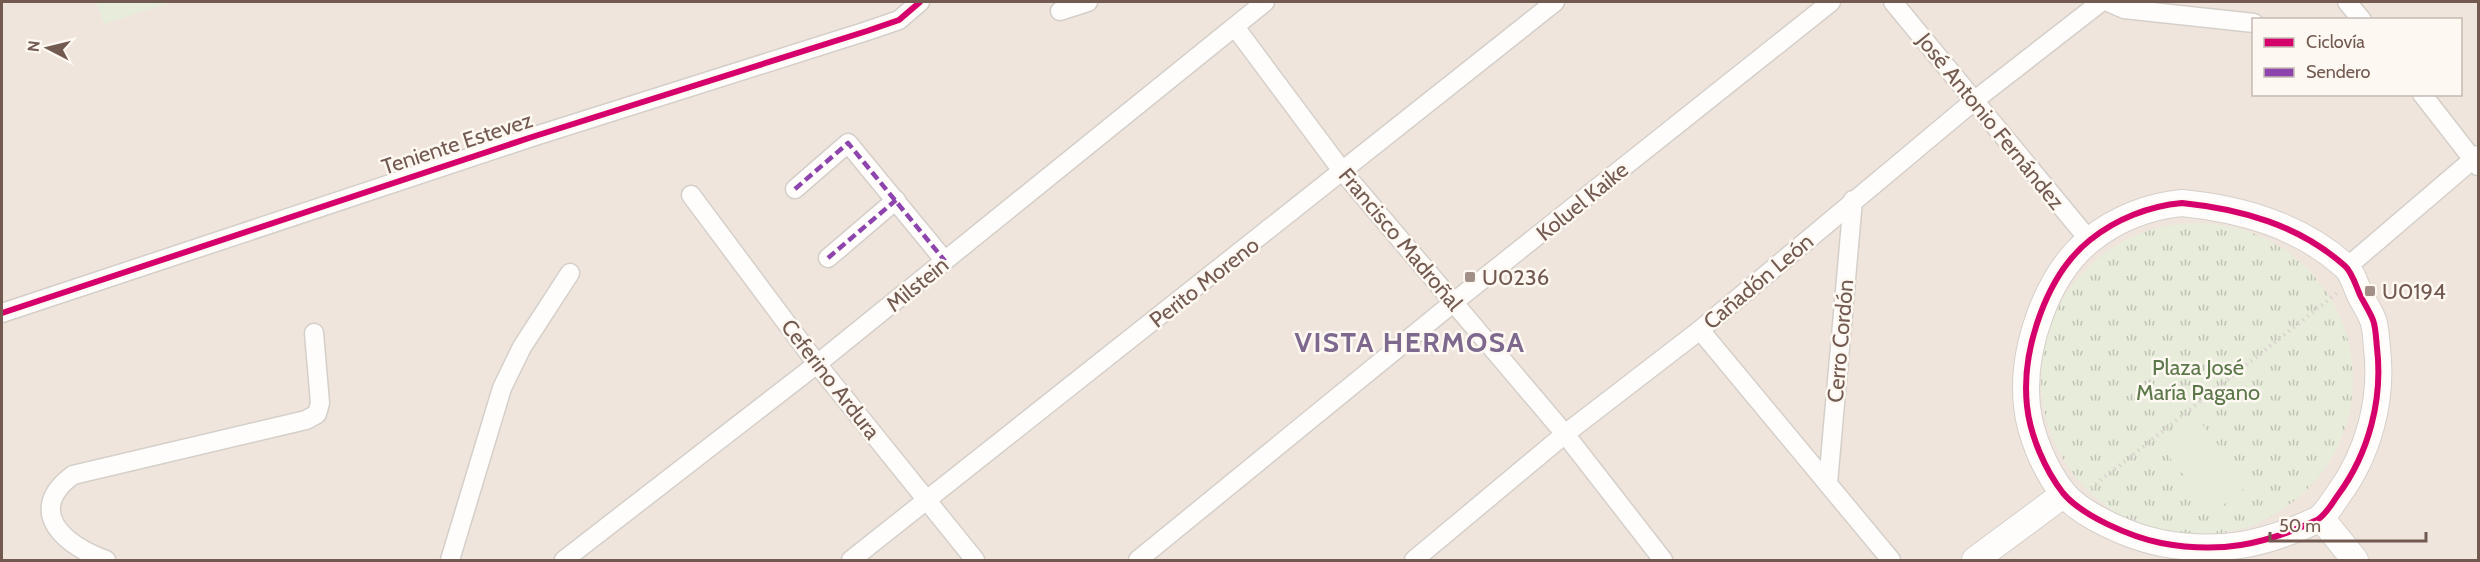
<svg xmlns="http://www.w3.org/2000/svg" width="2480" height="562" font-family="Cabin,sans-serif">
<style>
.residential{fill:#efe5dd;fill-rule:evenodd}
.park{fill:url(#park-tufts)}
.pitch{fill:#e7ecdb}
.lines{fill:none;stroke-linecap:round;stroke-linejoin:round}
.street-casing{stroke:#d5cfc9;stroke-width:21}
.secondary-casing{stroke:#d5cfc9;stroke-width:28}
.path{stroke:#dad3d0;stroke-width:4;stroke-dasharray:1.5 4.5;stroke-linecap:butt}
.street{stroke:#fefdfc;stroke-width:18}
.secondary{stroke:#fefdfc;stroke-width:26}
.quiet{stroke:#8e44ad;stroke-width:4.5;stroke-dasharray:9 4.5;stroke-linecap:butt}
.cycleway-casing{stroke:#fdf8f2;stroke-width:10}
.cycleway{stroke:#d6006c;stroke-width:6}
.poi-dot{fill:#a29088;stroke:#fdf8f2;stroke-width:2}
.labels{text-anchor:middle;stroke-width:5;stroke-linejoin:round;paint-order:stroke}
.street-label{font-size:22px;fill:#735a51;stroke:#fdf8f2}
.poi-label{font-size:22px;fill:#735a51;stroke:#fdf8f2;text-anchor:start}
.park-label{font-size:22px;fill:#5c784a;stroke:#fdf8f2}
.district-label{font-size:28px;font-weight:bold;letter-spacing:1.5px;fill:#7e698e;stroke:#fdf8f2}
</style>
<defs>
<pattern id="park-tufts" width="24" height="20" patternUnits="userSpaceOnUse" patternTransform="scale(1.5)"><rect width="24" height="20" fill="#e7ecdb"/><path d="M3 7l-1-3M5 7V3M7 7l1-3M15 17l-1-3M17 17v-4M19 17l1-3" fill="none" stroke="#c0c2b4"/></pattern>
</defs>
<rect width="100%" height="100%" fill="#f8f3ee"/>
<!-- residential -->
<path class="residential" d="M2,2H2478V560H2ZM2254,20H2460V94H2254Z"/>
<!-- park -->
<circle class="park" cx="2197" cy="379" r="156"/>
<!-- pitch -->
<g class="pitch">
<polygon points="96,2 172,2 104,24"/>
<polygon points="2195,415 2249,485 2213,513 2159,444"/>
</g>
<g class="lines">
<defs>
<g id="street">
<polyline points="1893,2 2089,240"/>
<polyline points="2108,2 2124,9 2254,23"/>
<polyline points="2347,2 2362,20"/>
<polyline points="1060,11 1088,2"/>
<polyline points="1235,27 1343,172 1565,434 1663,560"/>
<polyline points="2422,94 2478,166"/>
<polyline points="795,189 848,143 945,261"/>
<polyline points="691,195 817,364 975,560"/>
<polyline points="828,258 896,200"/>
<polyline points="2347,267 2478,155"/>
<polyline points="2,313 532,137 867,31 899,20 920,2"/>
<polyline points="1700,330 1891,560"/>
<polyline points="1828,483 1853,200"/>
<path d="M106,560C65,546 24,511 73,475L306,420L317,414L320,403L314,333"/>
<polyline points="450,560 502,388 522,347 570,273"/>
<polyline points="564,560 817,364 1265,2"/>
<polyline points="851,560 1555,2"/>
<polyline points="1138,560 1454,302 1831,2"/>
<polyline points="1414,560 1565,434 1700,330 1975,100 2101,2"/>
</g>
<g id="secondary">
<path d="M2182,203C2241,209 2299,225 2345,266C2352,272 2356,286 2360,295C2364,303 2370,312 2373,320C2376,328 2376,339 2377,348C2383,399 2369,453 2338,495C2332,503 2326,515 2317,520C2264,545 2219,554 2161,543C2131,537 2082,516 2063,493C2045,470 2030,435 2027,406C2021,351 2046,275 2090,240C2116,219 2149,206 2182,203Z"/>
<polyline points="2321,518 2355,560"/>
<polyline points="1975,560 2064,494"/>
</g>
</defs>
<!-- street casing -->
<use href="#street" class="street-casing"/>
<!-- secondary casing -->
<use href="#secondary" class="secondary-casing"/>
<!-- path -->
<polyline class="path" points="2091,488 2337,293"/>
<!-- street -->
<use href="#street" class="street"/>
<!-- secondary -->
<use href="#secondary" class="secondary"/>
<!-- quiet -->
<g class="quiet">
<polyline points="795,189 848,143 945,261"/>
<polyline points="828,258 896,200"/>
</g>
<defs>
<g id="cycleway">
<path d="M2182,203C2241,209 2299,225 2345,266C2352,272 2356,286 2360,295C2364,303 2370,312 2373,320C2376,328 2376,339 2377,348C2383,399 2369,453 2338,495C2332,503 2326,515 2317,520C2264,545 2219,554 2161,543C2131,537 2082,516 2063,493C2045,470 2030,435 2027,406C2021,351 2046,275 2090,240C2116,219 2149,206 2182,203Z"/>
<polyline points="2,313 532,137 867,31 899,20 920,2"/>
</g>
</defs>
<!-- cycleway casing -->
<use href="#cycleway" class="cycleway-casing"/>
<!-- cycleway -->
<use href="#cycleway" class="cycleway"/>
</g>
<!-- markers -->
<g class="poi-dot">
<rect x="1464" y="271" width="12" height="12" rx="3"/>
<rect x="2364" y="285" width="12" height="12" rx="3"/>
</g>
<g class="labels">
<!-- street labels -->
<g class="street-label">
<text transform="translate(1991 121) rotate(51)" y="8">José Antonio Fernández</text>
<text transform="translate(457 143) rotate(-18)" y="8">Teniente Estevez</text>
<text transform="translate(1582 201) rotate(-39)" y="8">Koluel Kaike</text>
<text transform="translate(1401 239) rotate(50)" y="8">Francisco Madroñal</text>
<text transform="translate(1758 281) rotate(-40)" y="8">Cañadón León</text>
<text transform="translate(1204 282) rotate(-38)" y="8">Perito Moreno</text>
<text transform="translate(917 284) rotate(-39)" y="8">Milstein</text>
<text transform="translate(1840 341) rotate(-85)" y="8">Cerro Cordón</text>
<text transform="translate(831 379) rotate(52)" y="8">Ceferino Ardura</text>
</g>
<!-- poi labels -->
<g class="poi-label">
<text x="1482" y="285">U0236</text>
<text x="2382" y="299">U0194</text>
</g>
<!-- park labels -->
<g class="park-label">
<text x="2198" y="375">Plaza José<tspan x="2198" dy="25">María Pagano</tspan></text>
</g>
<!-- district labels -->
<g class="district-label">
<text x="1410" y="352">VISTA HERMOSA</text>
</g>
</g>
<!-- border -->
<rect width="2480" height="562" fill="none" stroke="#735a51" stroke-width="6"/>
<!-- legend -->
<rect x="2252" y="18" width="210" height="78" fill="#fdf8f2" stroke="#c6b9b2" stroke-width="1.5"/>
<rect x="2264" y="38" width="30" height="9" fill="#d6006c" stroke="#c6b9b2" stroke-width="1.5"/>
<text x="2306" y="48" font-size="18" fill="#735a51">Ciclovía</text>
<rect x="2264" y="68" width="30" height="9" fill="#8e44ad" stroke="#c6b9b2" stroke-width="1.5"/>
<text x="2306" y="78" font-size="18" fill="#735a51">Sendero</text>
<!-- north arrow -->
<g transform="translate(48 48) rotate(277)" stroke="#fdf8f2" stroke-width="4.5" paint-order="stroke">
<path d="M0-4.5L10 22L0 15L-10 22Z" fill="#735a51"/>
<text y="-9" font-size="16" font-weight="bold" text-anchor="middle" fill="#735a51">N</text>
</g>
<!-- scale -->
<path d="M2270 532v9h156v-9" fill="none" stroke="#735a51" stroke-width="3"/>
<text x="2279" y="532" font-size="18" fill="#735a51" stroke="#fdf8f2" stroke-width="4.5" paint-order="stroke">50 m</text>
</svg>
